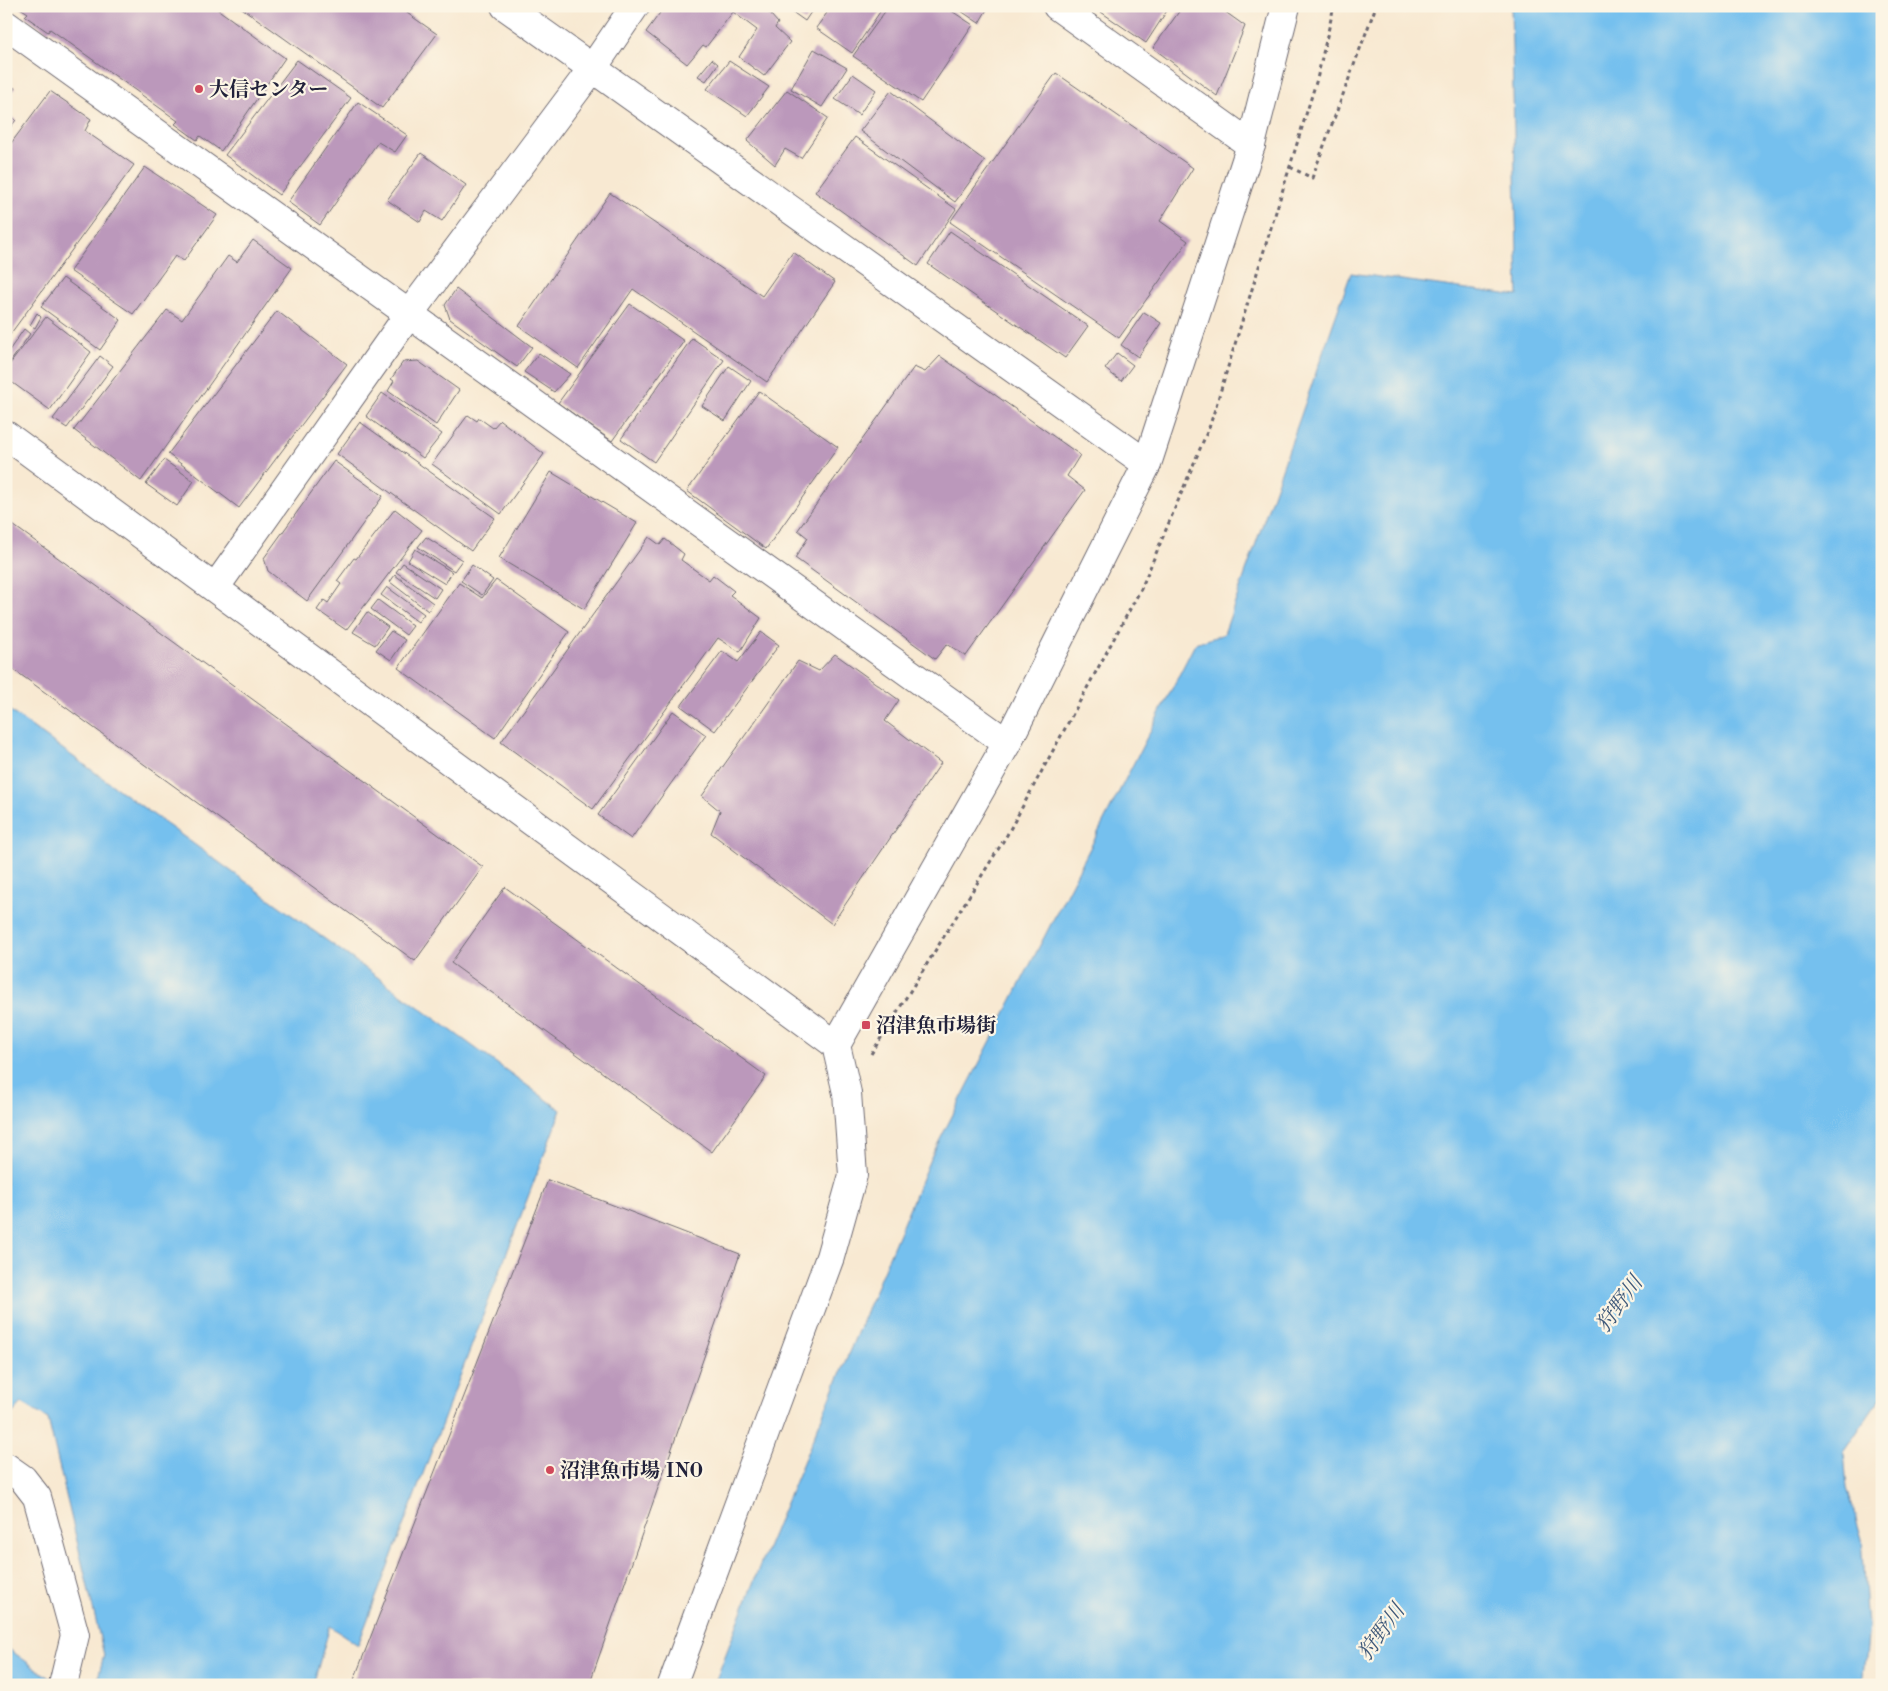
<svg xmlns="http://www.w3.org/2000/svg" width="1888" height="1691" font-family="'Old Standard TT','Noto Serif JP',serif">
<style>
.water{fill:#74c0ee;stroke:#4b7194}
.building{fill:#bb98bb}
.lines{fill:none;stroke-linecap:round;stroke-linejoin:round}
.street-casing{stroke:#6d6870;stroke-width:30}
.secondary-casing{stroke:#6d6870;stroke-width:30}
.path{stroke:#6d6870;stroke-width:3;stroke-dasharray:4 4;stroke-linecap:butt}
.street{stroke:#fff;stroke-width:28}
.secondary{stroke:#fff;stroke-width:28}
.poi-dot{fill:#d1495b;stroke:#fcf5e5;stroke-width:2}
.labels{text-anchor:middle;stroke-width:4.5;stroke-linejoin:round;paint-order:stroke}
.poi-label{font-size:20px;font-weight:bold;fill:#22223b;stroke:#fcf5e5;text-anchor:start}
.water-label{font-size:21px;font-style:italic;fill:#3f597a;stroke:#fcf5e5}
</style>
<rect width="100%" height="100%" fill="#fcf5e5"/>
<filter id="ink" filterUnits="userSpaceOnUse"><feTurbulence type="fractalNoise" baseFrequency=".02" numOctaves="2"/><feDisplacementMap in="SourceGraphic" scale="10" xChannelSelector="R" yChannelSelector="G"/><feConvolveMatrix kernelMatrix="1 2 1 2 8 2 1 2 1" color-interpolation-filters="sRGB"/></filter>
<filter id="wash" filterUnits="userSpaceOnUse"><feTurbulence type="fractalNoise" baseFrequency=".0096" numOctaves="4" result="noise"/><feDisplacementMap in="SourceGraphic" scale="20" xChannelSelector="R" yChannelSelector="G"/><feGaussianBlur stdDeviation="1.12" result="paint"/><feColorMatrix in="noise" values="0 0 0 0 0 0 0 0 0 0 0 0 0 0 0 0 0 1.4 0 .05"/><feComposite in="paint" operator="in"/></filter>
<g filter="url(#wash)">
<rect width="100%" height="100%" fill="#f8e9d2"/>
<!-- water -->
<g class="water">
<polygon points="1511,6 1882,6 1882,1396 1844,1451 1847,1488 1862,1539 1868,1626 1863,1677 1866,1685 714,1685 760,1565 930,1159 1195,644 1224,634 1351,273 1518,296"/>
<polygon points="6,708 561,1110 358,1645 330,1626 313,1685 96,1685 104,1655 48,1419 22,1403 6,1420"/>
<polygon points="6,1647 59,1685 6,1685"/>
</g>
<g id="blocks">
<!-- building -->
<g class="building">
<polygon points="17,6 213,6 285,58 221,151 200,136 197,140 175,124 178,121 50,29 48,32 25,16 28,13"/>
<polygon points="239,6 397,6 437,34 382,108"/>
<polygon points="665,6 763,6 778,23 775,28 790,42 764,76 739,57 757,30 733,12 706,47 703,45 687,64 646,32"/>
<polygon points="784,6 815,6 805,21"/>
<polygon points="832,6 884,6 852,53 816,28"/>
<polygon points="889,6 944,6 973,25 921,102 853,56"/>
<polygon points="960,6 989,6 979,23 958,9"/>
<polygon points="1105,6 1170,6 1146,43 1101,12"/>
<polygon points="1183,6 1217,6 1245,26 1217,96 1153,48"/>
<polygon points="814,49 847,68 822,107 791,89"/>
<polygon points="712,59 718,64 706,81 698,76"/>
<polygon points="297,60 351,98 279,195 225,155"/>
<polygon points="729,61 769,87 747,116 707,89"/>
<polygon points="1056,73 1193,168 1160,221 1188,241 1119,338 950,222"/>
<polygon points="853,74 876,90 859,115 835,99"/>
<polygon points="6,83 15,88 6,101"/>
<polygon points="787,90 828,118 801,158 785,149 775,165 747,141"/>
<polygon points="50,91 91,119 85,131 134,165 6,340 6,189 12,181 6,177 6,150"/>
<polygon points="891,91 985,161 955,202 860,131"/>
<polygon points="358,102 407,135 395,152 378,142 320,225 288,202"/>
<polygon points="6,113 16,120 6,133"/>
<polygon points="855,137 956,209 918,266 815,192"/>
<polygon points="421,153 466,185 442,221 426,211 420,222 387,200"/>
<polygon points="145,167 217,215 184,261 175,256 133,314 70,271"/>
<polygon points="610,193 762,296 793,252 835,282 767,382 633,289 578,368 519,326"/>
<polygon points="950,231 1088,326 1065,358 928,264"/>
<polygon points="253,240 292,268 141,481 74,430 167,310 182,320 228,256 237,262"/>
<polygon points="63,278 121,320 100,350 41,307"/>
<polygon points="456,289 532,347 517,367 450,319 445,305"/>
<polygon points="630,304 684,341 612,441 558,403"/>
<polygon points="277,311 347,364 239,508 168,454"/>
<polygon points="1144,312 1161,323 1138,357 1121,345"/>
<polygon points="37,313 41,317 35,328 30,325"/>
<polygon points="46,317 91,352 50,410 6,378 6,369"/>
<polygon points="24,329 30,334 11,361 6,358 6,355"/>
<polygon points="692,338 724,360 654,462 621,439"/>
<polygon points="539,353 570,374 554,392 524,372"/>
<polygon points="1117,353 1133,365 1121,381 1105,369"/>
<polygon points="100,356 113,366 67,428 53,419"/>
<polygon points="940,356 1080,455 1067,476 1085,490 966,656 947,644 935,659 795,558 808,538 798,530 914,367 925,372"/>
<polygon points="418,361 459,390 436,425 388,391 394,381 391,379 403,362"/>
<polygon points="729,366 751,381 725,421 702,406"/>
<polygon points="759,391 838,447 766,549 687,491"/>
<polygon points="382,393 442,434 423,458 366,416"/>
<polygon points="468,415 477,421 479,418 493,428 500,420 544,454 501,514 432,464"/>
<polygon points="360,422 495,518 471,551 337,454"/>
<polygon points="164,460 194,481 177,506 146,484"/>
<polygon points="334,461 383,496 307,601 268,571 264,558"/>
<polygon points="551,472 637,523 584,609 499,558"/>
<polygon points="395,509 422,530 346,630 317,610 324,600 328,603 341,584 337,581 354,558 356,559"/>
<polygon points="6,520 483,867 415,961 6,664"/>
<polygon points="426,537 462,560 454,571 418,547"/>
<polygon points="649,537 660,545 665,539 684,554 681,560 709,580 713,575 734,591 730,595 761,618 740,652 718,638 593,809 501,742"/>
<polygon points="415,549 452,572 445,584 408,561"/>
<polygon points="403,563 441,589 435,598 396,572"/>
<polygon points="472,565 493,580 482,595 461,581"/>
<polygon points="395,575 433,603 428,611 390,582"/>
<polygon points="496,580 569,632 495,738 398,668 459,583 482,598"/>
<polygon points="387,587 424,614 418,622 381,595"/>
<polygon points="378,600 413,626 406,635 371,609"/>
<polygon points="367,612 388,627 375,645 353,632"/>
<polygon points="391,631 405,640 391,660 376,650"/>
<polygon points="761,632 779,645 715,731 681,706 722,651 738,662"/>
<polygon points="835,654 899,700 885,721 941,763 832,924 711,833 720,811 702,796 798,661 819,671"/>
<polygon points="673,711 706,735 631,839 598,815"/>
<polygon points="505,887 766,1076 712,1152 451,963"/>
<polygon points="548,1180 740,1254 589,1685 352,1685"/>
</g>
</g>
</g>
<g filter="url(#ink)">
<use href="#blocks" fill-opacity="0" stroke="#6d6870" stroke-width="1"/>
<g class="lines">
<defs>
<g id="street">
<polyline points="505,6 1147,464"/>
<polyline points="1057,6 1251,145"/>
<polyline points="6,25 1007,743"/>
<polyline points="215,588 409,314 592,69 635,6"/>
<polyline points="6,1467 23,1479 37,1497 75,1635 63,1685"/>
<polyline points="672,1685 830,1257 853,1175 847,1093 836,1045 1007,743 1147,464 1251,145 1286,6"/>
</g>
<polyline id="secondary" points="6,435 836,1045"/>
</defs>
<!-- street casing -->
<use href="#street" class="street-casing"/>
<!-- secondary casing -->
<use href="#secondary" class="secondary-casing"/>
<!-- path -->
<g class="path">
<polyline points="1290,167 1312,178 1376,6"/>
<polyline points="871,1054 1007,835 1141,589 1210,425 1317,79 1334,6"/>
</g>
<!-- street -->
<use href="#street" class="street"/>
<!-- secondary -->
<use href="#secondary" class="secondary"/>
</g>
</g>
<!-- markers -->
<g class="poi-dot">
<circle cx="199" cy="89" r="5"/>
<rect x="861" y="1020" width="10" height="10" rx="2.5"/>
<circle cx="550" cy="1470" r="5"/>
</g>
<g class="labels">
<!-- poi labels -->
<g class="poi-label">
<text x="209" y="96">大信センター</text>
<text x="876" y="1032">沼津魚市場街</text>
<text x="560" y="1477">沼津魚市場 INO</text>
</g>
<!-- water labels -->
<g class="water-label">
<text transform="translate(1619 1304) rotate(-54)" y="7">狩野川</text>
<text transform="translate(1381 1632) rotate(-54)" y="7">狩野川</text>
</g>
</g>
<!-- margin -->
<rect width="1888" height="1691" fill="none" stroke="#fcf5e5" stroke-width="25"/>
</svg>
